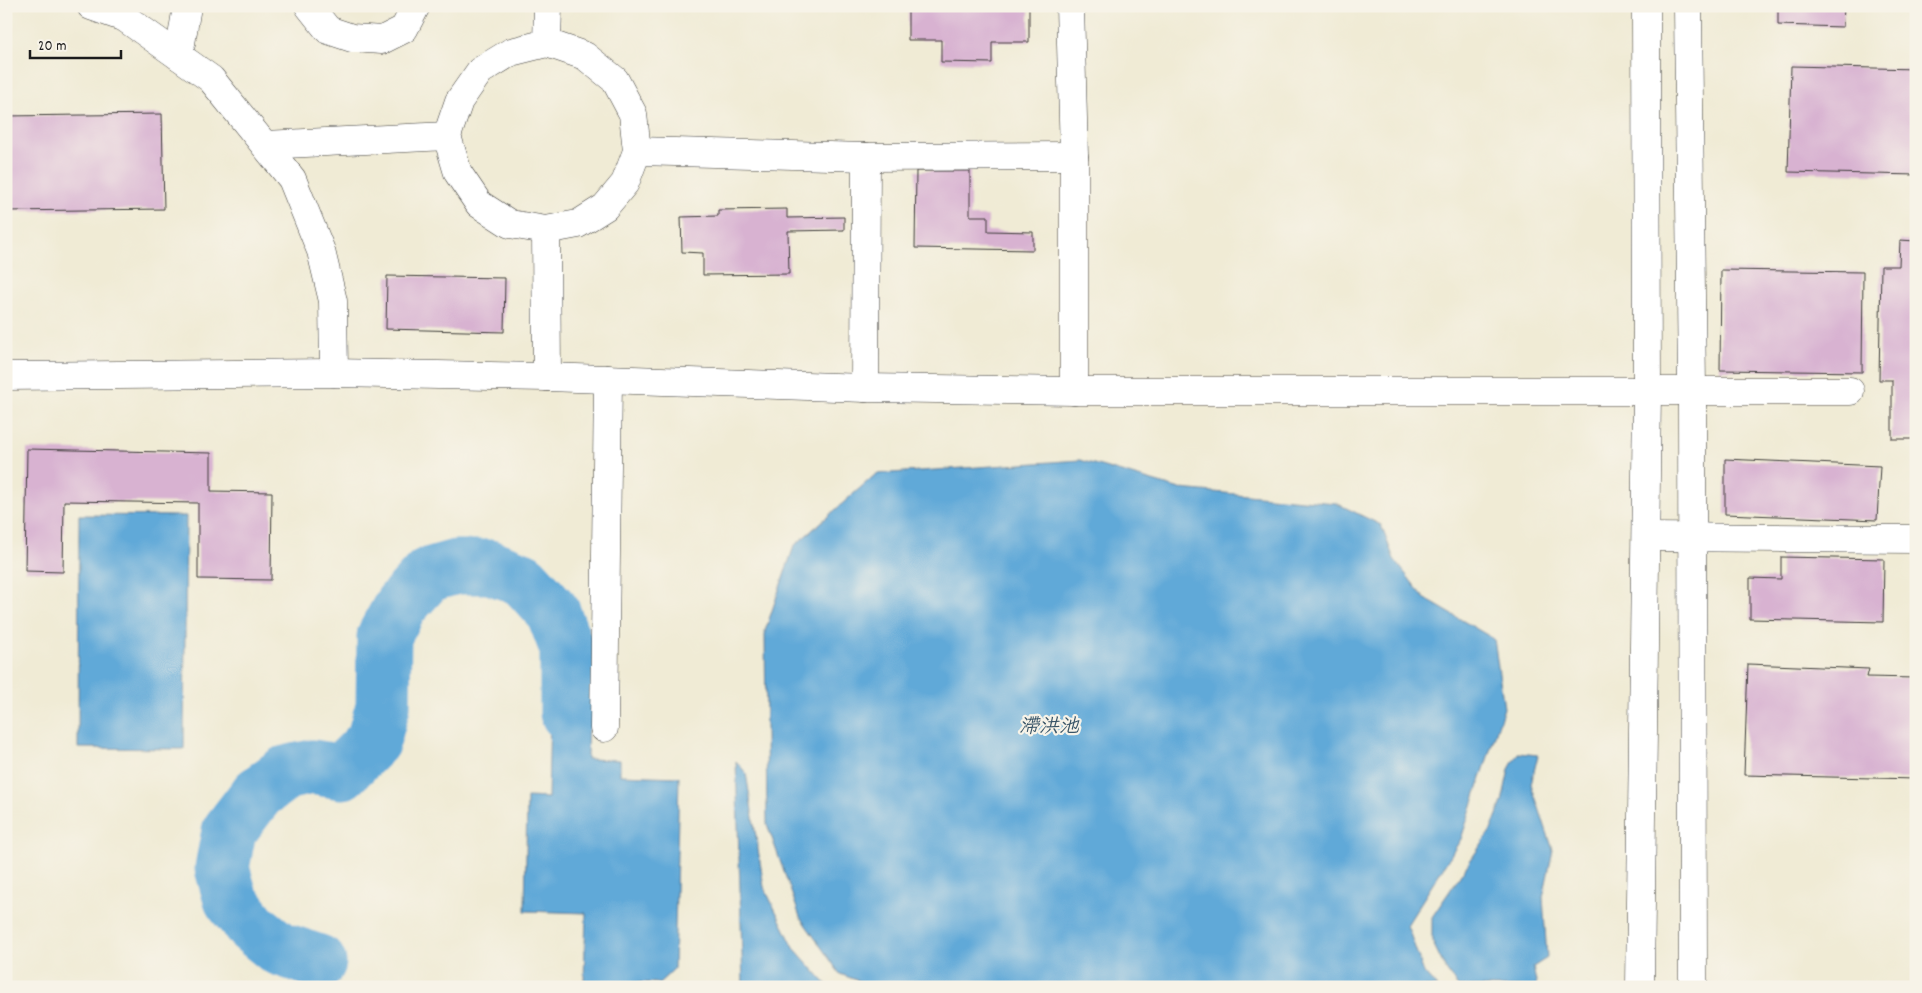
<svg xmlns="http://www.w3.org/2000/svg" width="1922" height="993" font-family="Dekko,'LXGW WenKai TC',sans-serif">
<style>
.water{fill:#61a9d8;stroke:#3e627a}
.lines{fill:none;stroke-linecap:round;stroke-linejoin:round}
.river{stroke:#61a9d8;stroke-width:55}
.building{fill:#d8b2d1}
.minor-casing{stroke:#3c3b38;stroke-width:29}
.minor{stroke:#fff;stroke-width:28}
.labels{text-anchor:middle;stroke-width:4.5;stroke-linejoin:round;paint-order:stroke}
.water-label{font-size:20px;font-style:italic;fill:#385467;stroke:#f7f3e8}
</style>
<rect width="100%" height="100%" fill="#f7f3e8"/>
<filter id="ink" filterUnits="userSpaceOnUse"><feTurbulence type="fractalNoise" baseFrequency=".02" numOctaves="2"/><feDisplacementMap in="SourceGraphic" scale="10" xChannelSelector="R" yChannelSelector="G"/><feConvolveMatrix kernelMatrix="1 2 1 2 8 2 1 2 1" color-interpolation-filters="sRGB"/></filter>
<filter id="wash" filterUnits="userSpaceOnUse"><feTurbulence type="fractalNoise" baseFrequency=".0096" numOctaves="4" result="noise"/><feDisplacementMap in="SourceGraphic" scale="20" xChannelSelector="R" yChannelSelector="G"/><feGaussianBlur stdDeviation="1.12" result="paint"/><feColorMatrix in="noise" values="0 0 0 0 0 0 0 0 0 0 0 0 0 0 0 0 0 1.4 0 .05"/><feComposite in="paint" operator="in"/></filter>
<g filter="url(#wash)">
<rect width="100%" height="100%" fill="#f0ebd5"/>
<!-- water -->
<g class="water">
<polygon points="1080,460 1180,489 1336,503 1381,525 1394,559 1424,598 1494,639 1504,708 1461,839 1407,925 1424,973 1437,987 875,987 840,974 800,917 767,824 765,631 794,546 876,474"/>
<polygon points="79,515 186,516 184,749 78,748"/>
<polygon points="550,713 588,714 587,759 620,760 620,775 679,777 674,969 659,983 584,981 586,913 525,911 527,797 548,798"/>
<polygon points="1518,753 1538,755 1531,784 1553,850 1543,897 1547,958 1533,967 1537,987 1458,987 1445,968 1432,941 1432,917 1491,830 1502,802 1509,769"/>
<polygon points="736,761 746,773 764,887 794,948 827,985 832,987 743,987"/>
</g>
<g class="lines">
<!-- river -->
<polyline class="river" points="319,962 278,948 252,927 231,900 222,868 229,831 258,793 285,773 312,767 342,772 373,741 383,706 384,636 401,605 428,575 456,567 490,567 523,579 553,612 567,649 567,713"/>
</g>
<g id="blocks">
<!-- building -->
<g class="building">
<polygon points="908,6 1029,6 1029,42 992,42 992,63 941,62 941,40 908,40"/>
<polygon points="1778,6 1844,6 1843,27 1778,25"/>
<polygon points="1791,66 1916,69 1916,175 1788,172"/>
<polygon points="162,114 164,209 6,211 6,116"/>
<polygon points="916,171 970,171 970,216 988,216 988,231 1033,232 1033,250 915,248"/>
<polygon points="787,209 787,218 844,217 844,230 788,231 789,274 703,275 703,253 682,252 681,217 718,216 718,210"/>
<polygon points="1900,240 1916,241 1916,439 1892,439 1892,380 1879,380 1881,266 1899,266"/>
<polygon points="1721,270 1863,272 1862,372 1720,370"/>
<polygon points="387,276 505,278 504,332 386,329"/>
<polygon points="27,449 211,453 211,491 272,492 271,580 198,579 198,503 64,501 63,572 25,571"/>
<polygon points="1725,459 1880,466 1877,520 1725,514"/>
<polygon points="1781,557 1884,559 1883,622 1750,619 1750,578 1781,579"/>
<polygon points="1748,664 1869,669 1867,677 1916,678 1916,779 1744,775"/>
</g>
</g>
</g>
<g filter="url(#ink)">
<use href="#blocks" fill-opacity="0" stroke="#3c3b38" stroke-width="1"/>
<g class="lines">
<defs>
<g id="minor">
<polyline points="91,6 125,18 211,79 292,179 321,251 333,301 334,373"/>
<polyline points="309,6 328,30 352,38 382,40 404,29 416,6"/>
<polyline points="1070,6 1074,156 1074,391"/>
<polyline points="1688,6 1692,391 1693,987"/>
<polygon points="547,43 585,56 615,80 633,114 637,151 625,183 605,207 578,224 546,230 510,224 479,204 458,173 447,136 459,101 480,71 511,52"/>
<polyline points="547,43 548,6"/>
<polyline points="179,56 187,6"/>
<polyline points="265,145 447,136"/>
<polyline points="637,151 866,157 1074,156"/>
<polyline points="546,230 547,377"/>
<polyline points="6,376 334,373 547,377 865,388 1074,391 1850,391"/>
<polyline points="865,388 866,157"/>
<polyline points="1646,537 1916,539"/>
<polyline points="604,728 608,379"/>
<polyline points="1640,987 1647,391 1646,6"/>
</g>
</defs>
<!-- minor casing -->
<use href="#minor" class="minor-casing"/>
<!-- minor -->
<use href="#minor" class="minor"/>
</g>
</g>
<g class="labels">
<!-- water labels -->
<g class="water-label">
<text x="1049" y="732">滯洪池</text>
</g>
</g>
<!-- margin -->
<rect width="1922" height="993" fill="none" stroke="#f7f3e8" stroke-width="25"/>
<!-- scale -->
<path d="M30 50v8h91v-8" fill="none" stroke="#1c1c1c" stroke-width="2.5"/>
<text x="38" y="50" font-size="15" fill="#1c1c1c" stroke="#f7f3e8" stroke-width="4" paint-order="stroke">20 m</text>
</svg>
